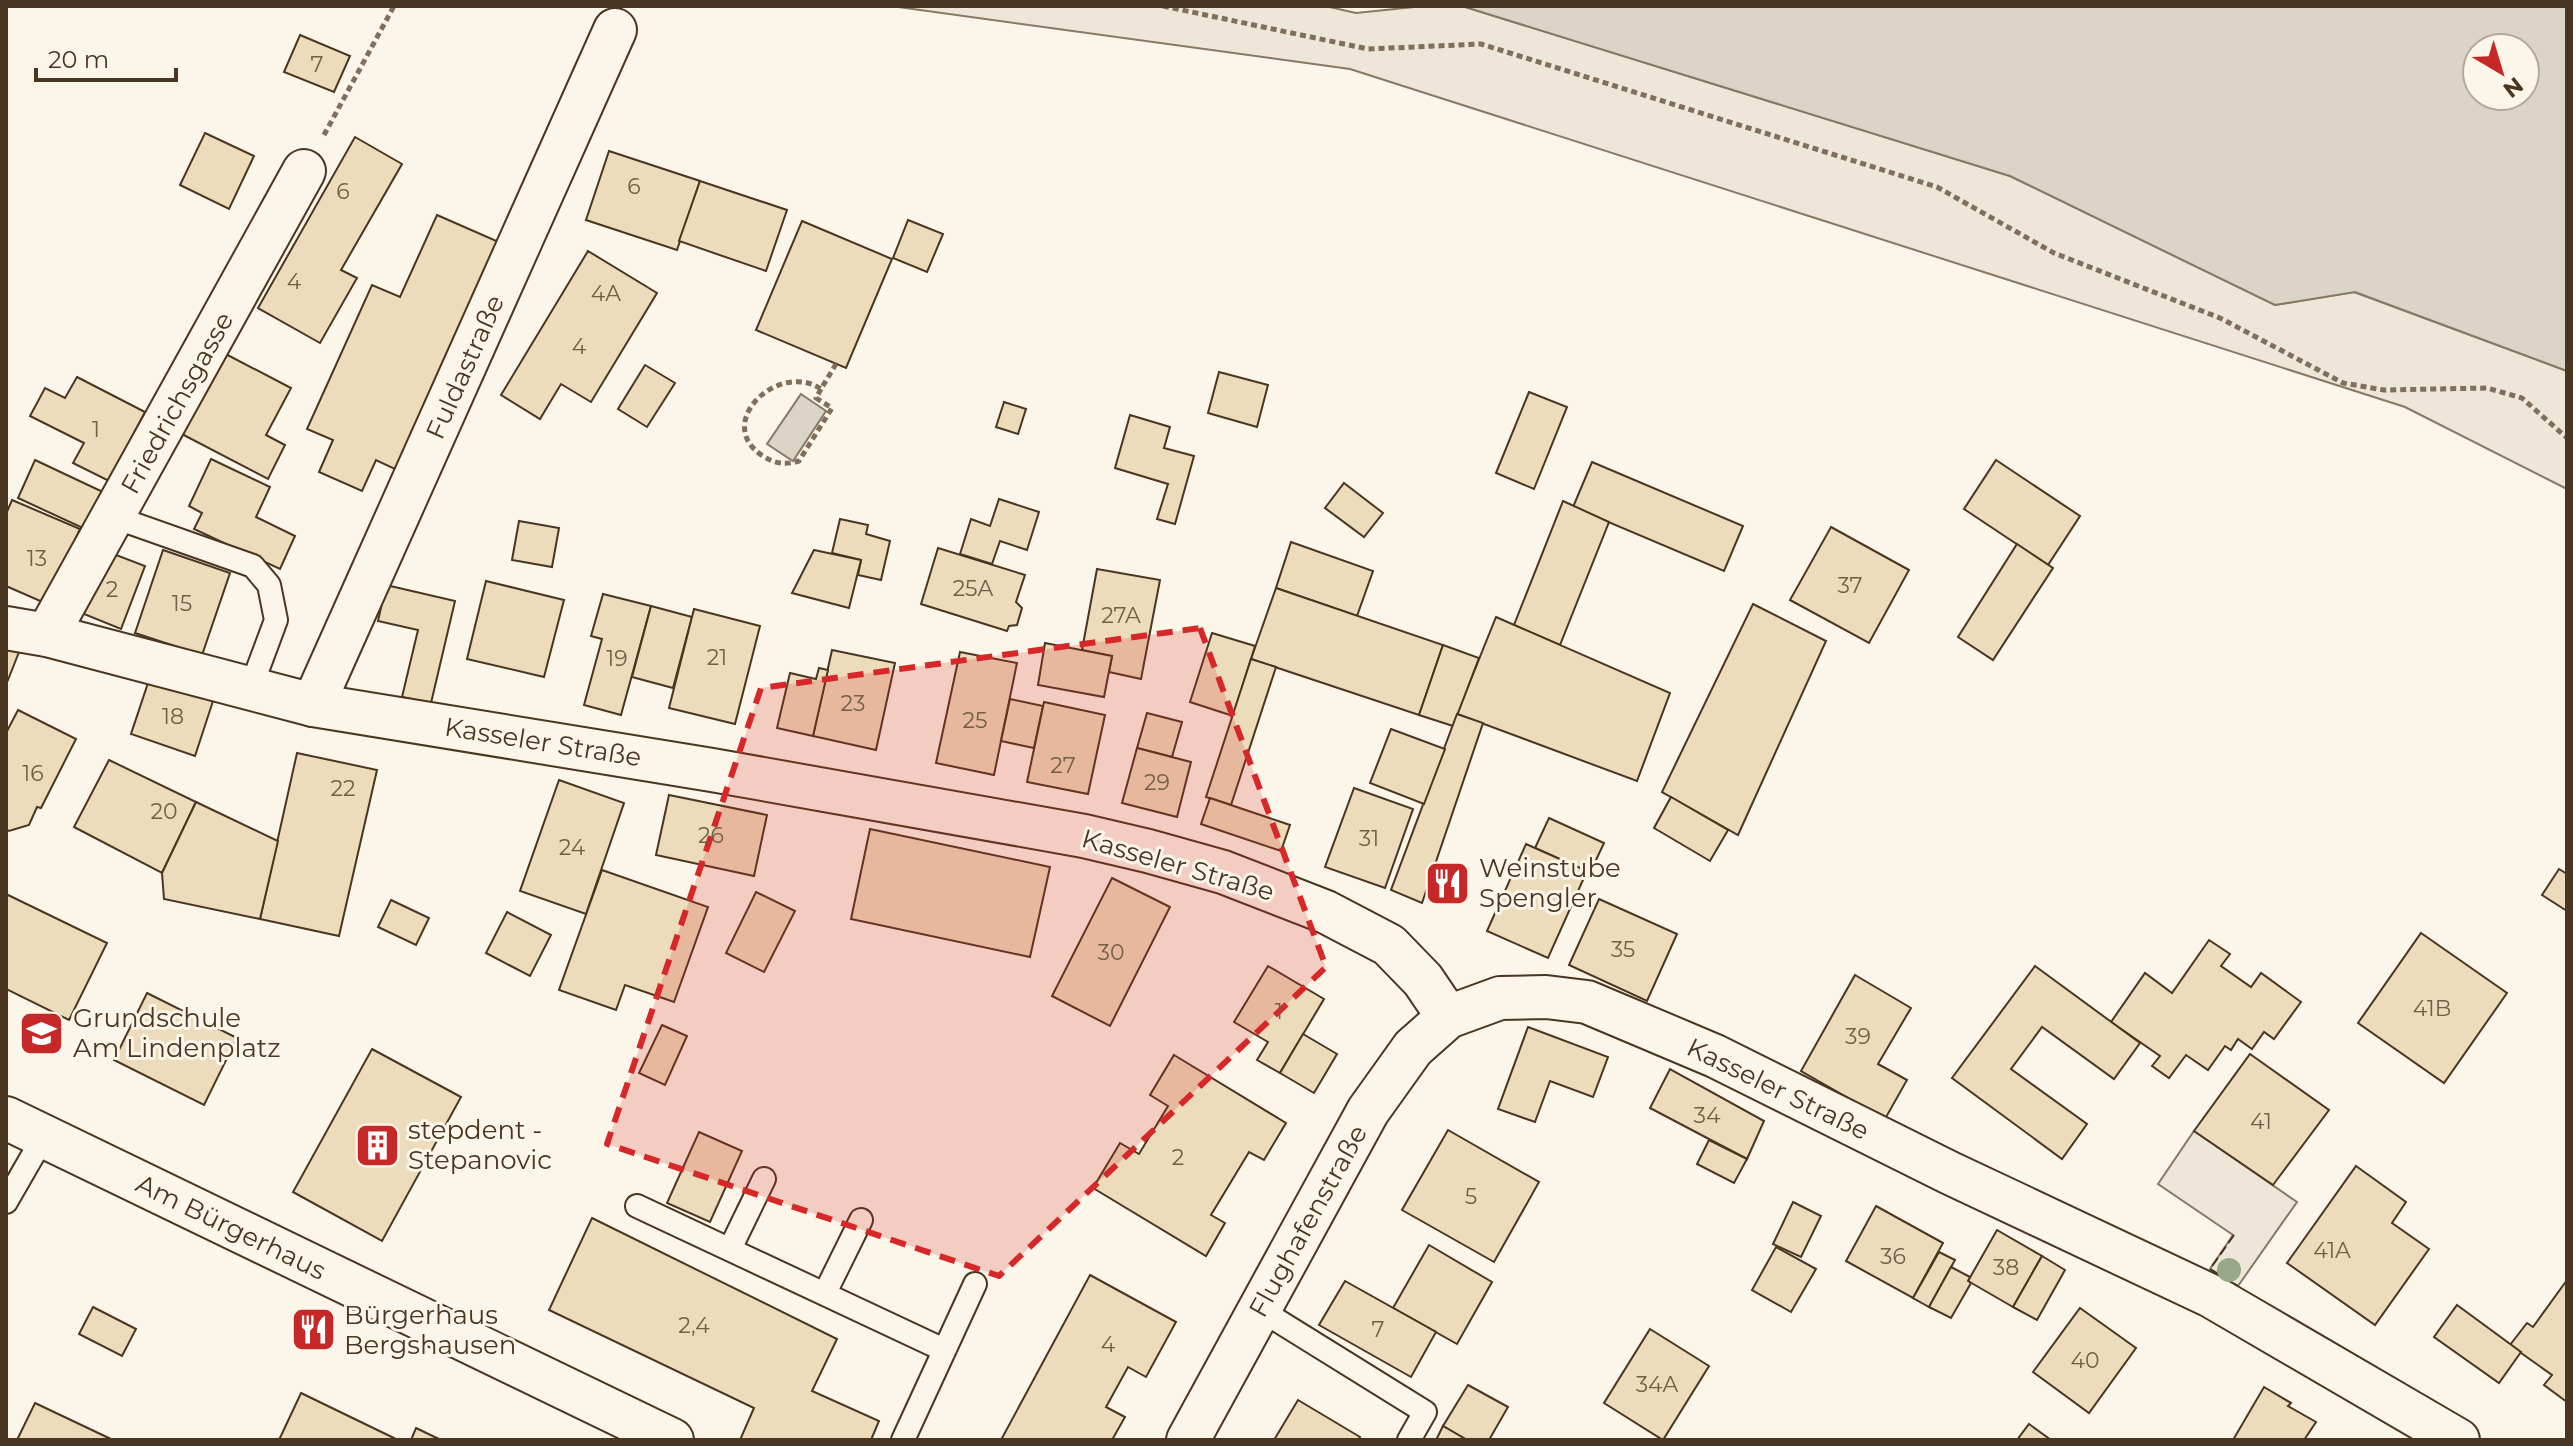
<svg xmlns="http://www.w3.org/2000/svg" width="2573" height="1446" font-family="Montserrat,sans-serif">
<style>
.green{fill:#ede6d9;stroke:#887966;stroke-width:2}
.water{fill:#dcd4c6;stroke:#887966;stroke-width:2;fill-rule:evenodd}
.building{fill:#ecdcbc;stroke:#4a3520;stroke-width:2}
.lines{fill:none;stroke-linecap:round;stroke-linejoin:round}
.lane-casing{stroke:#4a3520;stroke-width:26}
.street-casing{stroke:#4a3520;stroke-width:46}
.path{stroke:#7f6f5c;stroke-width:5;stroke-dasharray:6 4;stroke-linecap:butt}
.lane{stroke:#fbf6e9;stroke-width:22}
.street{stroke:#fbf6e9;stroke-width:42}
.fence{stroke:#4a3520;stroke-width:2;stroke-dasharray:10 4;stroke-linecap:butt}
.tree{fill:#96a887}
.marked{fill:#d62828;fill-opacity:0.2;stroke:#d62828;stroke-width:6;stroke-dasharray:16 10;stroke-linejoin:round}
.labels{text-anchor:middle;stroke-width:6;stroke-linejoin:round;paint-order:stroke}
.number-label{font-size:22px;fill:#725f47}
.street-label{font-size:26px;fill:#4a3520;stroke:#fbf6e9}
.poi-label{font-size:26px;fill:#4a3520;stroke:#fbf6e9;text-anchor:start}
</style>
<rect width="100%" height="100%" fill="#fbf6e9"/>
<!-- green -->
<g class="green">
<polygon points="891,6 1325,6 1356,13 1424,6 1462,6 2010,176 2275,305 2354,292 2567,371 2567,489 2405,407 1350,69"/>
<polygon points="2194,1131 2297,1202 2238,1286 2210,1269 2233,1235 2158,1184"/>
</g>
<!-- water -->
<g class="water">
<path d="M1462,6H2567V371L2355,292L2275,305L2010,176ZM2477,48H2525V96H2477Z"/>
<polygon points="801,394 826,411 793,461 767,444"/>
</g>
<!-- building -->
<g class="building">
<polygon points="300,35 350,56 334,92 284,72"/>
<polygon points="205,133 254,156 229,209 180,185"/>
<polygon points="355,137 402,164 341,270 357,278 320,343 258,308"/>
<polygon points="609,151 700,181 677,250 586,220"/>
<polygon points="700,181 787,210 766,271 679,241"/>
<polygon points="437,215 501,243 399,471 376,460 362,491 319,472 333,440 307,429 372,285 400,297"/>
<polygon points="908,220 943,234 927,272 893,258"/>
<polygon points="802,221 892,259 846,368 756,330"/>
<polygon points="588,251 657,293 591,402 561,384 540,419 501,395"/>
<polygon points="218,350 291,388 266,435 285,445 268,479 176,431"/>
<polygon points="645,365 675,383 647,427 618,409"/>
<polygon points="1219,372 1268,385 1257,427 1208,413"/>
<polygon points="77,377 145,412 121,458 127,461 115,484 73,463 84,443 30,416 45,388 65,398"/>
<polygon points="1529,392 1567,407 1534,489 1496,473"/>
<polygon points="1004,402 1026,409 1018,434 996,427"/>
<polygon points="1130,415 1170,427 1164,448 1194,456 1175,524 1157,519 1168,484 1115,468"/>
<polygon points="211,459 270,487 256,517 295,536 280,569 194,529 202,513 189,506"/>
<polygon points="35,460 103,492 85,529 18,498"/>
<polygon points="1996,460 2080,516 2048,565 1964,509"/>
<polygon points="1592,462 1743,526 1724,571 1573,507"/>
<polygon points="1344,483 1383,513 1364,537 1325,508"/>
<polygon points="999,499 1039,512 1027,550 1000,541 992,564 960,554 971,519 990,526"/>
<polygon points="12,500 80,529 47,604 6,586 6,514"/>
<polygon points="1563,501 1609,522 1560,645 1514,625"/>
<polygon points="840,519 868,525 866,534 890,541 881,580 858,575 861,560 832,553"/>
<polygon points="519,521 559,528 552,567 512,560"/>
<polygon points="1831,527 1909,570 1869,643 1790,600"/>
<polygon points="1291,542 1373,571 1357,616 1276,588"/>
<polygon points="2017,544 2053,568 1993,660 1958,637"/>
<polygon points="938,548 1025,575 1016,602 1022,608 1017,625 1009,626 1007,631 921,604"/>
<polygon points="103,550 145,566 121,629 79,612"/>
<polygon points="163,550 230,573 202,655 135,633"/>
<polygon points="814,550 861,560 849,608 792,593"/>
<polygon points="1097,569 1160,580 1141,679 1109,672 1112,656 1082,650"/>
<polygon points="486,581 564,600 544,677 467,659"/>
<polygon points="386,585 455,601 431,703 402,697 418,630 378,621"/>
<polygon points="1276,588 1443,645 1419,715 1251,659"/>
<polygon points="603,594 651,606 621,715 584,705 602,639 591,636"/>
<polygon points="1753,604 1826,641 1738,835 1662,792"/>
<polygon points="651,606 692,617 673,688 632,677"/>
<polygon points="694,609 760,626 735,724 669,708"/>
<polygon points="1496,617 1670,693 1637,781 1457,714"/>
<polygon points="1212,633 1255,646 1233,716 1190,702"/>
<polygon points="1045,643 1112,656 1104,697 1038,685"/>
<polygon points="1443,645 1479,658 1453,726 1419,715"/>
<polygon points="6,649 19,652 6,685"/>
<polygon points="832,650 895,663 876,750 813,736"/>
<polygon points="960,652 1017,663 994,775 936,763"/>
<polygon points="1251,659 1276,667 1231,805 1206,797"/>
<polygon points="819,668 828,670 813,736 777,728 790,673 816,679"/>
<polygon points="150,677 214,698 195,756 131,734"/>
<polygon points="1010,699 1043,706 1034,748 1001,741"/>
<polygon points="1044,702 1105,715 1088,794 1027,782"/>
<polygon points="18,710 76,739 41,808 37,807 29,825 9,831 6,829 6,733"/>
<polygon points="1147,713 1182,722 1172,757 1137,748"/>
<polygon points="1457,714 1483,723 1422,903 1391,890"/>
<polygon points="1391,729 1445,749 1424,804 1370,783"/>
<polygon points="1137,748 1191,762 1177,817 1122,803"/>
<polygon points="297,753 377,770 339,936 260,919"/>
<polygon points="109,760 196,802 162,873 74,827"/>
<polygon points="559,780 624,803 586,914 520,891"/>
<polygon points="1354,788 1413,809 1385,888 1325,867"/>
<polygon points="669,795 767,815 754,876 656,855"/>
<polygon points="1671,797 1728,830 1710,861 1654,828"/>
<polygon points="1210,798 1290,825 1281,851 1201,824"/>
<polygon points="196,802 278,841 260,919 164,899 162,873"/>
<polygon points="1549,818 1604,843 1590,873 1535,848"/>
<polygon points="870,829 1050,867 1030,957 851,919"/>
<polygon points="1526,844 1587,871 1548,958 1487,931"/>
<polygon points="2559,869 2567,874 2567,911 2542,895"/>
<polygon points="602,870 708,907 674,1002 625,985 616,1010 559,990"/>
<polygon points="1112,878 1170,907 1110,1026 1052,996"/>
<polygon points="756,892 795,911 764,972 726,953"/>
<polygon points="6,894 107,943 69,1020 6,989"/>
<polygon points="1599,899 1677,934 1647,1001 1569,965"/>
<polygon points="391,900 429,918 416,945 378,927"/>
<polygon points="507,912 551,935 530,976 486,953"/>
<polygon points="2421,933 2507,993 2444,1083 2358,1023"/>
<polygon points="2209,940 2230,954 2221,966 2251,987 2261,973 2301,1002 2274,1039 2264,1032 2252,1049 2238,1039 2231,1050 2225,1046 2208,1070 2186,1055 2169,1078 2152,1066 2160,1056 2111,1022 2145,973 2172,993"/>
<polygon points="1268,966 1324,999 1280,1073 1257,1060 1268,1042 1234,1022"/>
<polygon points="2035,966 2140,1043 2114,1079 2042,1027 2011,1069 2087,1124 2062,1159 1952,1078"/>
<polygon points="1855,975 1911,1008 1878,1064 1907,1080 1885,1119 1801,1071"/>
<polygon points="147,993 237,1038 204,1105 114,1060"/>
<polygon points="662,1025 687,1036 665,1085 639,1073"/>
<polygon points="1528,1027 1608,1057 1593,1097 1550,1081 1535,1122 1498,1109"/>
<polygon points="1303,1034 1337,1054 1314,1093 1280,1073"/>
<polygon points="372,1049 461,1097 382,1241 293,1192"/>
<polygon points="2250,1054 2329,1110 2273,1185 2194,1131"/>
<polygon points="1174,1055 1286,1123 1264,1160 1249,1152 1211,1215 1225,1223 1206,1256 1093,1188 1120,1143 1139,1154 1168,1106 1150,1095"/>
<polygon points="1670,1069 1764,1121 1747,1159 1650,1108"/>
<polygon points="1448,1130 1539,1182 1494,1262 1402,1210"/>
<polygon points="699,1132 742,1151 710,1222 667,1203"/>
<polygon points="1709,1140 1747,1159 1734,1183 1697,1164"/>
<polygon points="2356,1166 2406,1202 2392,1223 2429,1249 2375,1325 2287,1263"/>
<polygon points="1793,1202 1821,1216 1801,1257 1773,1244"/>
<polygon points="1876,1206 1943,1243 1913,1298 1846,1261"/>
<polygon points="592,1218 837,1339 812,1391 879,1421 871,1440 740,1440 754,1408 549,1310"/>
<polygon points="1997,1230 2042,1256 2013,1307 1968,1281"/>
<polygon points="1429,1245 1492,1282 1457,1344 1393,1308"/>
<polygon points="1776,1247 1816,1269 1791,1312 1752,1290"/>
<polygon points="1939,1252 1955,1260 1929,1307 1913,1298"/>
<polygon points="2042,1256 2065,1270 2037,1320 2013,1307"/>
<polygon points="1951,1267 1970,1277 1968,1281 1971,1283 1951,1318 1929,1307"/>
<polygon points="1090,1275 1176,1322 1146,1377 1128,1367 1106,1407 1125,1417 1112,1440 1001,1440"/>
<polygon points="2567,1280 2567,1402 2544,1385 2552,1375 2510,1345 2527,1323 2533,1327"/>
<polygon points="1345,1281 1436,1332 1411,1377 1319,1325"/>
<polygon points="2457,1305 2521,1352 2499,1383 2434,1337"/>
<polygon points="93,1307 136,1329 122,1356 79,1334"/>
<polygon points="2080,1308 2136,1348 2089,1413 2033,1372"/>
<polygon points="1650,1329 1709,1366 1663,1440 1604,1403"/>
<polygon points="1468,1385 1508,1407 1489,1440 1467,1440 1443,1426"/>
<polygon points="2264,1387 2291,1403 2288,1406 2316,1422 2304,1440 2233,1440"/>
<polygon points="301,1393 398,1440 279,1440"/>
<polygon points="1298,1400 1360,1437 1358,1440 1274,1440"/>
<polygon points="35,1403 113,1440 17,1440"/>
<polygon points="2029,1424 2051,1440 2017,1440"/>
<polygon points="1443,1426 1467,1440 1436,1440"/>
<polygon points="416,1428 441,1440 411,1440"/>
</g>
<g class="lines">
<defs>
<g id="lane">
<polyline points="114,517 253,566 269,585 276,620 250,690"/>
<polyline points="6,1202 44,1136"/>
<polyline points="637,1206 944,1350"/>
<polyline points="730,1249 764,1179"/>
<polyline points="825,1293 861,1220"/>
<polyline points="1259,1309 1425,1412 1409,1440"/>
<polyline points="903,1440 975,1284"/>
</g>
<g id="street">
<polyline points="6,628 47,635 313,705 712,770 1084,836 1148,851 1223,872 1326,912 1389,945 1423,980 1448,1017"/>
<polyline points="47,635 304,171"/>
<polyline points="313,705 615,30"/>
<polyline points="6,1118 672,1440"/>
<polyline points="1188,1440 1368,1111 1413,1048 1448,1017 1500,998 1546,997 1587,1002 1715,1056 1950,1173 2211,1296 2458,1440"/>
</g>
</defs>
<!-- lane casing -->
<use href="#lane" class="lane-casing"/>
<!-- street casing -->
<use href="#street" class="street-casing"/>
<!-- path -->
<g class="path">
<polyline points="1163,6 1368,49 1481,44 1937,187 2054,253 2220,318 2343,383 2384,390 2487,388 2522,398 2567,438"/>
<polyline points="324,135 394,6"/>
<path d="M821,389L816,398L832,408L799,461C786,465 775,464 763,456C712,424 778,360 821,389L836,364"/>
</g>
<!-- lane -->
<use href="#lane" class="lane"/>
<!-- street -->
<use href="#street" class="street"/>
<!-- fence -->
<polyline class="fence" points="2234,1235 2210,1269 2238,1286"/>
</g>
<!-- trees -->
<circle class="tree" cx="2229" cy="1270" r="12"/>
<!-- marked area -->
<path class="marked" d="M1200,628L1326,967L999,1276L607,1144L761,688Z"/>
<!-- icons -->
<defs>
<symbol id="restaurant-square" viewBox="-11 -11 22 22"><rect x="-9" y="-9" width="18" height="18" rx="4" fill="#c62828" stroke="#fbf6e9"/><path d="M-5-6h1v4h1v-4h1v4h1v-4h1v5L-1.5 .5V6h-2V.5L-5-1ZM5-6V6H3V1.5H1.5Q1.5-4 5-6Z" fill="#fff"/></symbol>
<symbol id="school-square" viewBox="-11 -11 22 22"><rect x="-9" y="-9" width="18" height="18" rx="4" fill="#c62828" stroke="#fbf6e9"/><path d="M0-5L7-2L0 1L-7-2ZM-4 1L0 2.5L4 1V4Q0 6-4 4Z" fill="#fff"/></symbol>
<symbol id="building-square" viewBox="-11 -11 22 22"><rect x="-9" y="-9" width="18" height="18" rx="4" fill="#c62828" stroke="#fbf6e9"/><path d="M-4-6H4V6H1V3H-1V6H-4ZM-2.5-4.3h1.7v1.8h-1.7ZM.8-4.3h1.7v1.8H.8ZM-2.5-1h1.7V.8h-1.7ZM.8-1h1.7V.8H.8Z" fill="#fff"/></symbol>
</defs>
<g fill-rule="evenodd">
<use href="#restaurant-square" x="1422" y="858" width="51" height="51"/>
<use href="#school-square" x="16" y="1008" width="51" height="51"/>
<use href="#building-square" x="352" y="1120" width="51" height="51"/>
<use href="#restaurant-square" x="288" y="1304" width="51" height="51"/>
</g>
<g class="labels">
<!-- number labels -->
<g class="number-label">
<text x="317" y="72">7</text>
<text x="634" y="194">6</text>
<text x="343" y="199">6</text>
<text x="294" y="289">4</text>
<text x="606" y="301">4A</text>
<text x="579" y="354">4</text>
<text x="96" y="437">1</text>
<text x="37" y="566">13</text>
<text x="1850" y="593">37</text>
<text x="973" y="596">25A</text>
<text x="112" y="597">2</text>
<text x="182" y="611">15</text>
<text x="1121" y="623">27A</text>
<text x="717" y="665">21</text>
<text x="617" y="666">19</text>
<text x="853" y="711">23</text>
<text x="173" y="724">18</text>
<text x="975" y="728">25</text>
<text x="1063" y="773">27</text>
<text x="33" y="781">16</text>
<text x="1157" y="790">29</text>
<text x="343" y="796">22</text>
<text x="164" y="819">20</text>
<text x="711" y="843">26</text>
<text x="1369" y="846">31</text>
<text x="572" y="855">24</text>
<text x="1623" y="957">35</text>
<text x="1111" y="960">30</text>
<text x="2432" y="1016">41B</text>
<text x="1279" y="1019">1</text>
<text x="1858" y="1044">39</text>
<text x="1707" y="1123">34</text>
<text x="2261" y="1129">41</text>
<text x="1178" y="1165">2</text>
<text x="1471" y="1204">5</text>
<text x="2332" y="1258">41A</text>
<text x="1893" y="1264">36</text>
<text x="2006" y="1275">38</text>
<text x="694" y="1333">2,4</text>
<text x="1378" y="1337">7</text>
<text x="1108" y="1352">4</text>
<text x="2085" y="1368">40</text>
<text x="1657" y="1392">34A</text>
</g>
<!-- street labels -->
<g class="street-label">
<text transform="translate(465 367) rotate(-66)" y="9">Fuldastraße</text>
<text transform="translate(177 403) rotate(-61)" y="9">Friedrichsgasse</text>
<text transform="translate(543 742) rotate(9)" y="9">Kasseler Straße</text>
<text transform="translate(1178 865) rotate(16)" y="9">Kasseler Straße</text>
<text transform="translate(1778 1089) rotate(26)" y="9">Kasseler Straße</text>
<text transform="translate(1308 1221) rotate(-61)" y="9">Flughafenstraße</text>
<text transform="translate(231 1227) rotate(26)" y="9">Am Bürgerhaus</text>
</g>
<!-- poi labels -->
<g class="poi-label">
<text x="1479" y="877">Weinstube<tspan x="1479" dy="30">Spengler</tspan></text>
<text x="73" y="1027">Grundschule<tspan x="73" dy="30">Am Lindenplatz</tspan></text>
<text x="408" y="1139">stepdent -<tspan x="408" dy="30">Stepanovic</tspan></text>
<text x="344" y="1324">Bürgerhaus<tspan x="344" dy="30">Bergshausen</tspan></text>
</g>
</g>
<!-- border -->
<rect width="2573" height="1446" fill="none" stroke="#4a3520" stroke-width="16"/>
<!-- north arrow -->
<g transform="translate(2501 72) rotate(142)"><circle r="38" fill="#fbf6e9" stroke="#b4a999" stroke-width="2"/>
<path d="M0-6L14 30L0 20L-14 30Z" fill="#c62828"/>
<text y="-12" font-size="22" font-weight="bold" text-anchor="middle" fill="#4a3520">N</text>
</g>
<!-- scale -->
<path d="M36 68v12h140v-12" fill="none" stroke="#4a3520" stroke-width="4"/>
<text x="48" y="68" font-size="24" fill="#4a3520" stroke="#fbf6e9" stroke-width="6" paint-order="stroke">20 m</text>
</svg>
